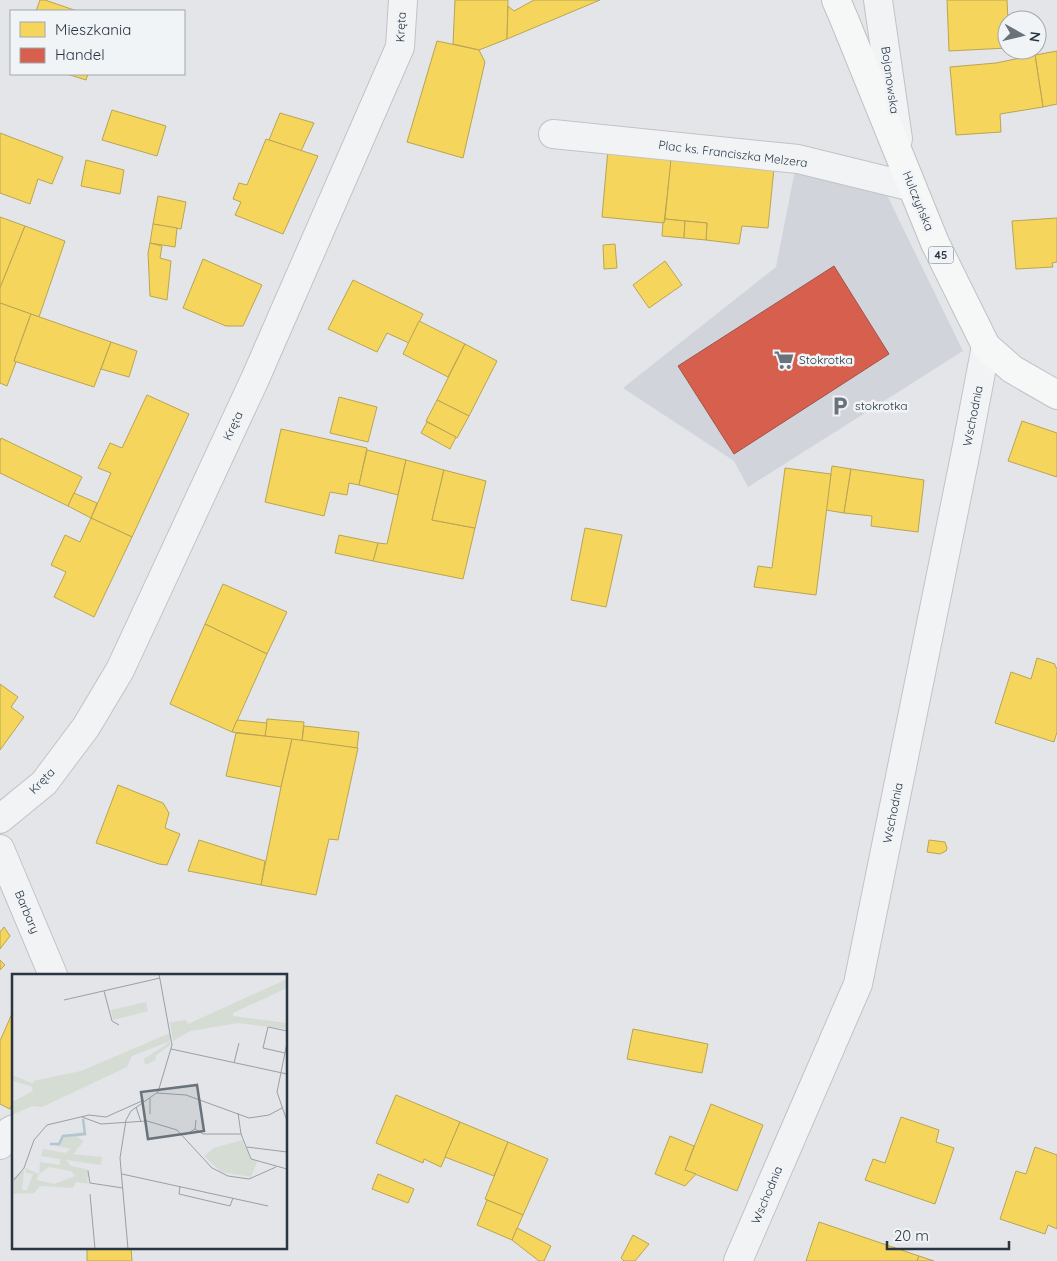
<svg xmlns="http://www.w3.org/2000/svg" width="1057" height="1261" font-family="Quicksand,sans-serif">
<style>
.built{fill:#d1d5db}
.homes{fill:#f6d55c;stroke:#b8a554}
.shops{fill:#d6604d;stroke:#a2534a}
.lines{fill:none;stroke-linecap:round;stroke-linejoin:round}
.street-casing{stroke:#c1c3c6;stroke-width:30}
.primary-casing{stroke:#bfc2c6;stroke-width:30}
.street{stroke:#f2f3f4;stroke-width:28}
.primary{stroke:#f6f7f7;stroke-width:28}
.labels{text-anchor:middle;stroke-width:5;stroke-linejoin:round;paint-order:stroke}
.shield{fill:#f0f4f7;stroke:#656e78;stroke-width:1}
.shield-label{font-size:11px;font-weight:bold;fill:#293542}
.street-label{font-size:12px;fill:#293542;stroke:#f0f4f7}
.poi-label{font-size:12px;fill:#293542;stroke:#f0f4f7;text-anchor:start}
.inset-river{fill:none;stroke:#b1c6d3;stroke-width:2.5}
.inset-road{fill:none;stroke:#999fa6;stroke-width:1}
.view{fill:#6a737c;fill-opacity:0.15;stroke:#6a737c;stroke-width:2.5}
.inset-edge{fill:none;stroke:#293542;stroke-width:2.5}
</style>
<rect width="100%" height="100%" fill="#e3e5e8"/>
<!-- built -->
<polygon class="built" points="795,170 883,187 963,351 748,487 734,461 623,388 776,267"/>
<!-- homes -->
<g class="homes">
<polygon points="40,0 45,0 77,11 36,11"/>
<polygon points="455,0 508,0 507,39 479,50 453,44"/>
<polygon points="534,0 600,0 507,39 508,6 514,11"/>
<polygon points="947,0 1007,0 1008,20 1007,20 1007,48 949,51"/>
<polygon points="437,41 479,50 485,62 463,158 407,142"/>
<polygon points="1057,51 1057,104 1043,107 1035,55"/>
<polygon points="1035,55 1043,107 1000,114 1001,132 956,135 950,67 996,63"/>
<polygon points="67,74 88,74 86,80"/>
<polygon points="112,110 166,126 157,156 102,140"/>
<polygon points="280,113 314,123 301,151 269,140"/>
<polygon points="0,133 63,157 52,184 38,179 30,204 0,193"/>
<polygon points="266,139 318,156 283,234 235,215 241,202 233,199 239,183 247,185"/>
<polygon points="608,149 672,155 664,223 602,217"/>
<polygon points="671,159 774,168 768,228 742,226 739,244 706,240 707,223 665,219"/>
<polygon points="86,160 124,170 120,194 81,186"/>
<polygon points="158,196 186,202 181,229 153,224"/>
<polygon points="0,217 25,226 0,288"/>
<polygon points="1057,218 1057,262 1052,263 1053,267 1016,269 1012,221"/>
<polygon points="665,219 685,221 684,238 662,236 663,222 664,223"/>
<polygon points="685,221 707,223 706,240 684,238"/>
<polygon points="153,224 177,228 175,247 150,243"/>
<polygon points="25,226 65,241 39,317 0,303 0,288"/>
<polygon points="150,243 162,246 160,258 171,261 167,300 150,296 148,253"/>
<polygon points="615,244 617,268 604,269 603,245"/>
<polygon points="203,259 262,285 243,326 226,326 183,308"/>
<polygon points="665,261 682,285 649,308 633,285"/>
<polygon points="353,280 423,314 409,343 387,333 377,352 328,329"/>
<polygon points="0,303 31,314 14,361 16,362 7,386 0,383"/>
<polygon points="31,314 111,342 94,387 14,361"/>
<polygon points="419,321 465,344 448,377 403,354"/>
<polygon points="111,342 137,351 129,377 101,369"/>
<polygon points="465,344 497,361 469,416 437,400"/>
<polygon points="147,395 189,414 132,537 91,518 111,473 98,468 110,443 122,448"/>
<polygon points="339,397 377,407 368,442 330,433"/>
<polygon points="437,400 469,416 457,438 426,421"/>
<polygon points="1022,421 1057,433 1057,477 1008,461"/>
<polygon points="427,422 456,437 450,449 421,433"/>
<polygon points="281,429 367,448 359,485 349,483 347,495 330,492 324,516 265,502"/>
<polygon points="1,438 82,477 68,506 0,473 0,441"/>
<polygon points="367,450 406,460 398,495 359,485"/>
<polygon points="406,460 444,470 432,520 475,528 463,579 373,561 378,543 387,544"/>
<polygon points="832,466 851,469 844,513 826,510"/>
<polygon points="785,468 831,474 816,595 754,587 758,566 772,568"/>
<polygon points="851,469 924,480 918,532 871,526 872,516 844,513"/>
<polygon points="444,470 486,481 475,528 432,520"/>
<polygon points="74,493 97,503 91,518 68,506"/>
<polygon points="91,518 132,537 94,617 54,597 66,572 51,565 65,535 80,542"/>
<polygon points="585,528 622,535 606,607 571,600"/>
<polygon points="339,535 378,543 373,561 335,553"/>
<polygon points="223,584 287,612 267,654 205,624"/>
<polygon points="205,624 267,654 232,732 170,704"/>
<polygon points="1037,658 1055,664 1055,667 1057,668 1057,732 1054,742 995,723 1011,672 1031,679"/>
<polygon points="0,684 18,697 11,707 24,717 0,750"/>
<polygon points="267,719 304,722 302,741 265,736"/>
<polygon points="237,720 267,723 265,736 232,732"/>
<polygon points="304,726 359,732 357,748 302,741"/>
<polygon points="236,733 292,739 281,787 226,776"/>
<polygon points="292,739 358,748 338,840 329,839 316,895 261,885 281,787"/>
<polygon points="118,785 163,803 169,813 165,828 180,834 167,865 159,864 96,843"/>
<polygon points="199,840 265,861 261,885 188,871"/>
<polygon points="929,840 945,842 947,848 946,851 940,854 927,852"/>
<polygon points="4,927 10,936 0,949 0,932"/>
<polygon points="0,960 5,965 0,970"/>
<polygon points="14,1009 14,1100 10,1109 0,1104 0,1041"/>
<polygon points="633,1029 708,1044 702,1073 627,1059"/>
<polygon points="396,1095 460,1122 441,1167 424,1159 423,1163 376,1143"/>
<polygon points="711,1104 763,1125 737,1191 685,1170"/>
<polygon points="901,1117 939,1130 936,1142 954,1148 935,1204 865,1180 873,1159 885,1163"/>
<polygon points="460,1122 508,1142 494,1176 445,1157"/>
<polygon points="670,1136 694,1146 685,1170 696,1174 685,1186 655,1174"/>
<polygon points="508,1142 548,1159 523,1215 485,1199"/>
<polygon points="1035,1147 1057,1155 1057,1229 1048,1225 1045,1234 1000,1219 1016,1171 1026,1174"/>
<polygon points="378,1174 414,1189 408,1203 372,1189"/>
<polygon points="487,1200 523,1215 512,1240 477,1225"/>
<polygon points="819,1222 919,1256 917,1261 806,1261"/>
<polygon points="517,1228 551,1246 544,1261 539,1261 512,1240"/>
<polygon points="633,1235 649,1244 635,1261 624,1261 621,1258"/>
<polygon points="87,1247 131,1247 132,1261 87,1261"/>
<polygon points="919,1256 934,1261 917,1261"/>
</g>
<!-- shops -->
<polygon class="shops" points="834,266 889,354 734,454 678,366"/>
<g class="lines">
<defs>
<g id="street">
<polyline points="878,0 898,139"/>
<polyline points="553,134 798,159 912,187"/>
<polyline points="0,819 44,783 86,727 120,670 255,379 400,47 403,0"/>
<polyline points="0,849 53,975"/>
<polyline points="0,1145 10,1131 14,1129"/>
<polyline points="738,1261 858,984 965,456 986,346"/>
</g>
<polyline id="primary" points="836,0 845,21 935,243 986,346 1012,369 1057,395"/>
</defs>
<!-- street casing -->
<use href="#street" class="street-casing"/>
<!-- primary casing -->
<use href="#primary" class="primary-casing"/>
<!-- street -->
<use href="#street" class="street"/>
<!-- primary -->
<use href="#primary" class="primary"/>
</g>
<!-- icons -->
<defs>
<symbol id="supermarket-bare" viewBox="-9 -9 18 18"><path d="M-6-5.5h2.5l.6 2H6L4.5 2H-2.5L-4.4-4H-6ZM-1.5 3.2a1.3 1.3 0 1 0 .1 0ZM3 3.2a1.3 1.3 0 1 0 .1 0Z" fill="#6a737c" stroke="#f0f4f7" stroke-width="2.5" paint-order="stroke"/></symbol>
<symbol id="parking-bare" viewBox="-9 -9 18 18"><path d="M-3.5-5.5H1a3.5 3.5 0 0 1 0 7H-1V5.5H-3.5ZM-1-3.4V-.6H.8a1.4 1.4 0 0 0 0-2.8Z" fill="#6a737c" stroke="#f0f4f7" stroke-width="2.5" paint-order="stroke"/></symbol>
</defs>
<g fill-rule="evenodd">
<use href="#supermarket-bare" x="770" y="346" width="28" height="28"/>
<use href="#parking-bare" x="826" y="392" width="28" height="28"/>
</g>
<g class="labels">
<!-- shield labels -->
<rect class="shield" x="928.5" y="246.5" width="25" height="17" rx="4"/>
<g class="shield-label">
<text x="941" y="259">45</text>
</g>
<!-- street labels -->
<g class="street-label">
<text transform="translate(401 27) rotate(-87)" y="4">Kręta</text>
<text transform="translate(890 80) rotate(82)" y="4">Bojanowska</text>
<text transform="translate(733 154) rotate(7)" y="4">Plac ks. Franciszka Melzera</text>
<text transform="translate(918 201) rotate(68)" y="4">Hulczyńska</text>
<text transform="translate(973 416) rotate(-79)" y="4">Wschodnia</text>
<text transform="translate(233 426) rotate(-65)" y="4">Kręta</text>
<text transform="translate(42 781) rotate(-46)" y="4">Kręta</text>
<text transform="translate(893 813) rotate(-79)" y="4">Wschodnia</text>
<text transform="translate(27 912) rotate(67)" y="4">Barbary</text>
<text transform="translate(767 1195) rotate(-67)" y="4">Wschodnia</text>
</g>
<!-- poi labels -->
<g class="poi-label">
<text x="799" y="364">Stokrotka</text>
<text x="855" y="410">stokrotka</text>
</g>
</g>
<!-- overview -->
<g transform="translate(12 974)">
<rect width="275" height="275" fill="#e3e5e8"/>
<path d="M275,5V14L221,39V42L275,49V55L226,49L178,57L161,67L158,48L174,46L176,50ZM134,28L136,37L101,46L99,36ZM158,59V67L120,82L115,93L30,133L20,132L0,141V128L21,117L19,112L1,107L0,101L22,110L21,107L69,97ZM158,68V71L143,82L144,86L133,91L132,85ZM73,157L72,161L65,163L72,167L61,180L90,183L89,191L54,186L59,192L77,196L75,207L78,210L64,208L61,214L28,212L22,219L0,220V204L12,196L10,216H15L21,200L14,199L13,194L27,200L28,188L48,191V185L29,182L31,175L53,179L59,175L36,170H47L51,162ZM37,193L59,197L63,202L42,210L25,206L26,201ZM230,166L238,185L245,188L239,203L209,198L192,182L202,174Z" fill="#d5dcd3" fill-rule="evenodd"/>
<path class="inset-river" d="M38,170H47L51,162L73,160L71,145"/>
<path class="inset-road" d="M92,17L100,47L107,51M52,26L148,4M275,69L265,118L275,147M159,75L275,100M273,79L251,74L256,53L275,57M222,89L227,69M145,119L174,121L237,144L257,141L270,134M124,133L129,148M226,139L229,160L239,185L275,195M138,140V124M70,143L89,150L135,147L165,156L200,194L216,202L237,205L264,193M183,155L191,160H229M173,161L183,155L184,146M235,173L275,178M76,197L78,209L111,214M110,200L256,232M2,206L12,194L22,166L35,151L77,141L94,143L132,126M168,212L167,220L218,232L221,224M78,220L83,275M116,275L108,184L114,146L119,137L146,118L160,71L147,0"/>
<path class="view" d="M185,111L192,157L136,165L129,118Z"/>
<rect width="275" height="275" class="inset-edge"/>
</g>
<!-- legend -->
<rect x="10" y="10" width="175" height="65" fill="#f0f4f7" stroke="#a0a8af"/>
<rect x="20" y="22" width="25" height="15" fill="#f6d55c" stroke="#a0a8af"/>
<text x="55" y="35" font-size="15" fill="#293542">Mieszkania</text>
<rect x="20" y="48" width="25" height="15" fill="#d6604d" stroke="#a0a8af"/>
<text x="55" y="60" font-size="15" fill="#293542">Handel</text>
<!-- north arrow -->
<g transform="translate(1022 35) rotate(98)"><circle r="24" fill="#f0f4f7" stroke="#a0a8af"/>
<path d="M0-4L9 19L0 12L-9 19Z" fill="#6a737c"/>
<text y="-8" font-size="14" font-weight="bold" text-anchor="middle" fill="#293542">N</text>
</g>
<!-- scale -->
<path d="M887 1241v8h122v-8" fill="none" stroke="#293542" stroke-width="2.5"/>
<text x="894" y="1241" font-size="15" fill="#293542" stroke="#f0f4f7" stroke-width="4" paint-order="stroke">20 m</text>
</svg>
